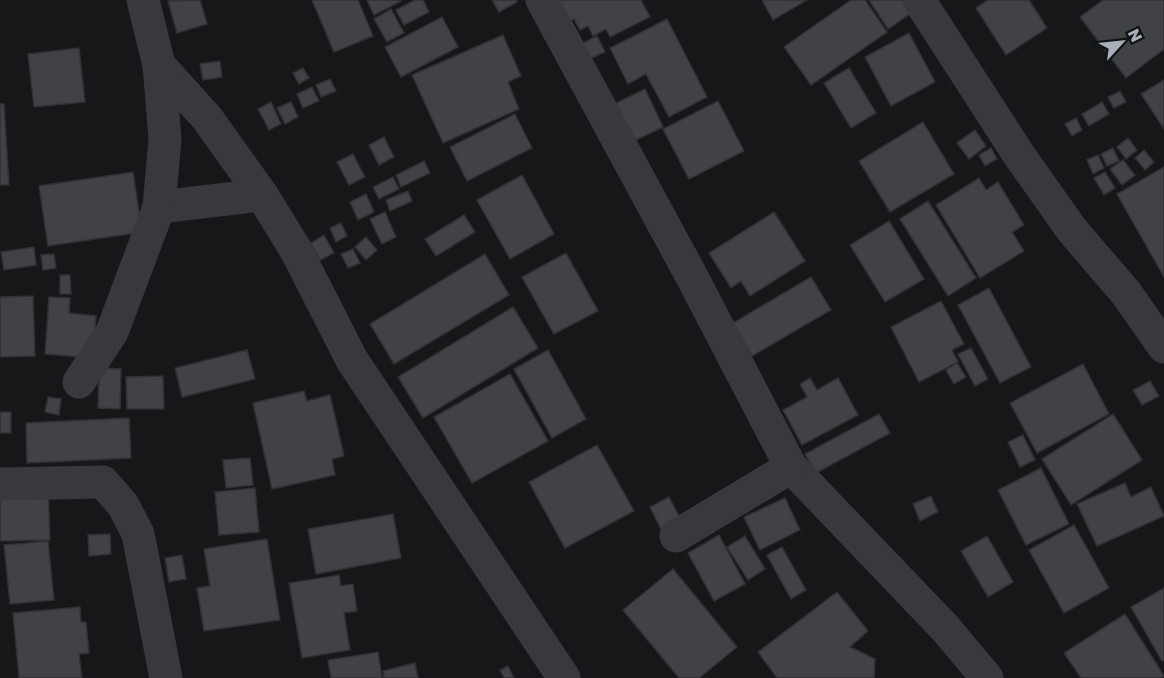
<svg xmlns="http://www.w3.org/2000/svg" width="1164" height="678" font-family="'Golos Text',sans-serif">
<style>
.building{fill:#404246;stroke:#303135;stroke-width:1.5}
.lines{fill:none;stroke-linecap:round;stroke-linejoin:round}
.minor{stroke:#37393e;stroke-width:33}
</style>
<rect width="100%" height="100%" fill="#161719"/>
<!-- building -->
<g class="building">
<polygon points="200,0 207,24 177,33 168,1"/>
<polygon points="312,0 358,0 373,36 334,52"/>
<polygon points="367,0 400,0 401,1 374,15"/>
<polygon points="415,0 423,0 429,12 404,25 396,10"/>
<polygon points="492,0 516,0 517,2 499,12"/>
<polygon points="561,0 641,0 650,17 610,37 606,29 593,36 588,26 580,30 574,19 567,23 557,2"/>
<polygon points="762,0 807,0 773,20"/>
<polygon points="851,0 865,0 887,32 811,85 784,47"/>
<polygon points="869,0 906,0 914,11 888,29"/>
<polygon points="988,0 1029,0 1047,28 1006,55 976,8"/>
<polygon points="1103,0 1164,0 1164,49 1126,78 1080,17"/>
<polygon points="391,9 404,33 387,42 374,19"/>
<polygon points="442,17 458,47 401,77 385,47"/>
<polygon points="667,19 707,97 669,117 646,74 628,84 610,48"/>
<polygon points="909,33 935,82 891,106 865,57"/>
<polygon points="503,35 521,76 508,82 519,109 443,143 412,75"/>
<polygon points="597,36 605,52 589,59 581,44"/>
<polygon points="79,48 85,102 34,107 28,54"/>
<polygon points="220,61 222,77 203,80 200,64"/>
<polygon points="303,68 309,78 299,84 293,73"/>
<polygon points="849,68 876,113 851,128 824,83"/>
<polygon points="330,79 336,91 321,97 316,85"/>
<polygon points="1164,80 1164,129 1141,94"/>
<polygon points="312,87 319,101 303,108 297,94"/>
<polygon points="645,89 663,127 630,143 612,105"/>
<polygon points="1120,91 1126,102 1114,108 1108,97"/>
<polygon points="718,101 744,151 689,179 663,129"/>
<polygon points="271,102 281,124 269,130 258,109"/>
<polygon points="291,102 298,117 285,124 277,108"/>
<polygon points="1102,102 1109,114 1089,126 1082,114"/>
<polygon points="0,104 4,104 9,185 0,185"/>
<polygon points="515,114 532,148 467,181 450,147"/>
<polygon points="1076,118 1082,130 1072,136 1065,124"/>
<polygon points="923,122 954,174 890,212 859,161"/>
<polygon points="975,130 986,146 969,159 957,143"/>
<polygon points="384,137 394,157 379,165 369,145"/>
<polygon points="1128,138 1137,150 1126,159 1117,147"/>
<polygon points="991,148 997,159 985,166 979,155"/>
<polygon points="1113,148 1119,161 1107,166 1101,154"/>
<polygon points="1144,150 1154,162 1145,170 1135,158"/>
<polygon points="353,154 365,177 349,185 337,162"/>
<polygon points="1098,155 1104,168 1093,174 1087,160"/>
<polygon points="1123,160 1135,175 1122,185 1110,169"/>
<polygon points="424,161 430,173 401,187 396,175"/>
<polygon points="1164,167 1164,277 1117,194"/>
<polygon points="133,172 142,232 48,246 39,186"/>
<polygon points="1105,172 1115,188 1104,195 1094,178"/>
<polygon points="522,175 554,234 510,259 477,200"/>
<polygon points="393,177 399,189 379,199 373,187"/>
<polygon points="979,178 986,190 998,182 1024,225 1012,232 1024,251 980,278 936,205"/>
<polygon points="408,191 412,201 390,211 386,200"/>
<polygon points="366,194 374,212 358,220 350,202"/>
<polygon points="928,201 976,278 948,296 900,219"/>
<polygon points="385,212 396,237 382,244 370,219"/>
<polygon points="774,212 805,261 750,296 741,281 731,288 709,253"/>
<polygon points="464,215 475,232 436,256 425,239"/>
<polygon points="889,221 924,279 885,302 850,245"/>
<polygon points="341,223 347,236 336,242 330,228"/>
<polygon points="324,235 334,253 320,260 311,243"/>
<polygon points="366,237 377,250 366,260 355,247"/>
<polygon points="34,247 36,265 4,270 1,252"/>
<polygon points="353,249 360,263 348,268 341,254"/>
<polygon points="566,253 598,311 554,334 522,277"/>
<polygon points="54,254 56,268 43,270 41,255"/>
<polygon points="485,254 509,295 394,364 370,324"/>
<polygon points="60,275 70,275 71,294 60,294"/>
<polygon points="811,277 831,310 752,356 733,323"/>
<polygon points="989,288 1031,367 1000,383 958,305"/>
<polygon points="33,296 35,356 0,357 0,297"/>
<polygon points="49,297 70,298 69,313 96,316 93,358 45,354"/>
<polygon points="941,301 964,344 952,350 958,362 919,382 891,327"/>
<polygon points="513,307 538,348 423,418 398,377"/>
<polygon points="971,348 988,379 975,386 958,354"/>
<polygon points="247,350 255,379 182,397 175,368"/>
<polygon points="548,350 586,419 552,438 514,369"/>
<polygon points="957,363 966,377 954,384 946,370"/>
<polygon points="1083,364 1109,414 1037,453 1010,403"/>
<polygon points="99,368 121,369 120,409 98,408"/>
<polygon points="510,374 548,441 472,483 434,417"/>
<polygon points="163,376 164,409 127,409 126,377"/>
<polygon points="810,378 817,390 838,378 858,415 802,445 783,410 807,397 800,384"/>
<polygon points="1150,381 1159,396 1142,405 1133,390"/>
<polygon points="304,391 307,401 330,395 344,456 332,459 335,475 272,489 253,403"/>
<polygon points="48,397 61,399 59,415 45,412"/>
<rect x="0" y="412" width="11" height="21"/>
<polygon points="879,414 890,433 816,473 805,454"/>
<polygon points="1113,414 1142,460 1071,505 1042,459"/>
<polygon points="129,418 131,458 27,463 26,423"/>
<polygon points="1023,435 1035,460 1020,467 1008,442"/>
<polygon points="597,445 634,511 565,548 529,482"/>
<polygon points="250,458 253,485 226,488 223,460"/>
<polygon points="1041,468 1069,524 1026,545 998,490"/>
<polygon points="1125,483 1131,497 1151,487 1164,516 1097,546 1077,504"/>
<polygon points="48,486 50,540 0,541 0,487"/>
<polygon points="255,488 259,532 219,535 215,492"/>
<polygon points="931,496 938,512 920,521 913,504"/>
<polygon points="669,497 681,520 661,529 650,507"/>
<polygon points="785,498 800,530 760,550 744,517"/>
<polygon points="393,514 401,558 316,574 308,529"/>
<polygon points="1074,525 1109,588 1064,613 1029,550"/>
<polygon points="110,534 111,554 89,556 88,535"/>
<polygon points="719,535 745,584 714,601 688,553"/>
<polygon points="745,536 765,569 748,580 727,547"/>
<polygon points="987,536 1013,582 988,597 961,551"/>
<polygon points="267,539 280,620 204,631 197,588 210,586 204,549"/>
<polygon points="48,541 54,600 10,604 4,545"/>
<polygon points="782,547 806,590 791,599 767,555"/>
<polygon points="182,555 186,579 169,582 165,558"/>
<polygon points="673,569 737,647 699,678 679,678 623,610"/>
<polygon points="339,575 341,586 353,584 357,611 344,613 350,650 302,658 289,583"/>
<polygon points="1164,588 1164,660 1162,661 1131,607"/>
<polygon points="837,592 868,631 850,647 875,659 874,678 777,678 758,652"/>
<polygon points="80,607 81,622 86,622 89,653 79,654 82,678 19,678 13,613"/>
<polygon points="1125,614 1164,676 1161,678 1081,678 1064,653"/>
<polygon points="378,652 382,678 331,678 328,660"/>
<polygon points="415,663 418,678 384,678 383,671"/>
<polygon points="508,666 514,678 504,678 500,670"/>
</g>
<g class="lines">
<!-- minor -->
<g class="minor">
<polyline points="542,0 692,277 791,467 945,628 987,678"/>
<polyline points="919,0 1019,155 1072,230 1126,293 1164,347"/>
<polyline points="159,65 207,118 262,195 297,252 352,360 564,678"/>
<polyline points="159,207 262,195"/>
<polyline points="79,382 112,332 159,207 165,139 159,65 143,0"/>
<polyline points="0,484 103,482 123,505 138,534 166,678"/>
<polyline points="676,536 791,467"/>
</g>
</g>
<!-- north arrow -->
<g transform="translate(1122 42) rotate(63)" stroke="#111214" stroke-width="4.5" paint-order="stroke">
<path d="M0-4.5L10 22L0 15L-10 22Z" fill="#a7afba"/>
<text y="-9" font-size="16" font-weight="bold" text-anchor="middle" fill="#a7afba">N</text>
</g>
</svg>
